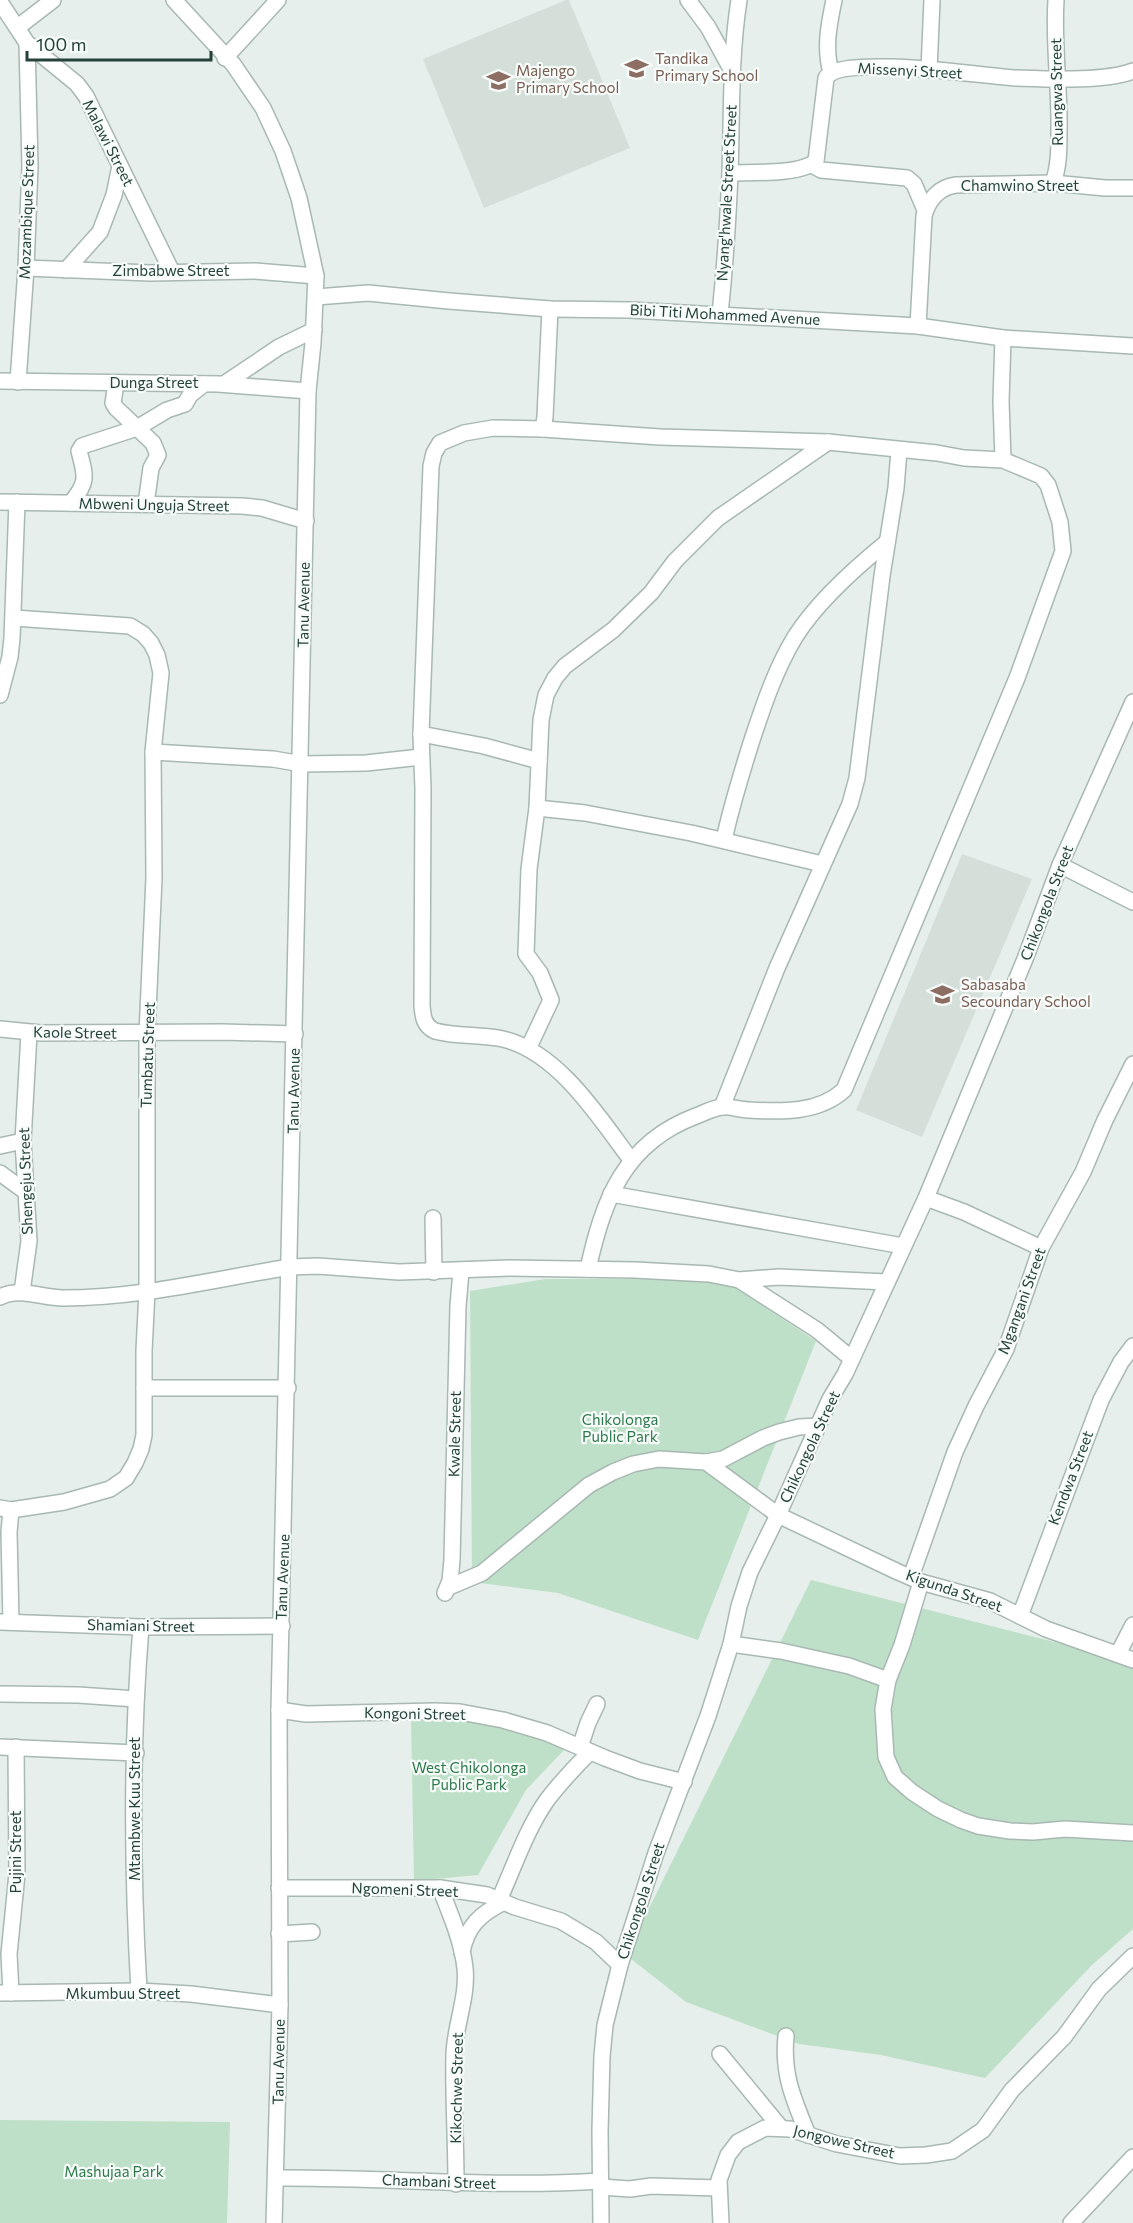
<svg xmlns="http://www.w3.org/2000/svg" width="1133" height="2223" font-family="Commissioner,sans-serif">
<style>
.built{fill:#d4dfda}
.green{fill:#bfe0c8}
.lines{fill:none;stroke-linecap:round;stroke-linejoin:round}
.minor-casing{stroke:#a8b8b2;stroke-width:18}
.minor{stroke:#fff;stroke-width:15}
.labels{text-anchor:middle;stroke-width:4.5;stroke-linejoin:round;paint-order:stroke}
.education-label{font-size:15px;fill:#785e54;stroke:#f7fbf9;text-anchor:start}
.street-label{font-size:15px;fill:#24423a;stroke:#f7fbf9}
.park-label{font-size:15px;fill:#2d7a4b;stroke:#f7fbf9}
</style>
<rect width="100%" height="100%" fill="#e6efeb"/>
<!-- built -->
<g class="built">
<polygon points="566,0 569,0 630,148 484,208 423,59"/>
<polygon points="962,854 1032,879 922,1137 856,1110"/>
</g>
<!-- green -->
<g class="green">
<polygon points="545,1279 722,1279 816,1341 698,1640 558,1593 472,1582 470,1291"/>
<polygon points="811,1580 1133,1662 1133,1929 1092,1965 985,2078 881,2055 799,2044 686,2002 626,1955"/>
<polygon points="411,1717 469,1718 566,1748 526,1790 478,1875 414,1881"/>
<polygon points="0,2120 230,2122 227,2223 0,2223"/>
</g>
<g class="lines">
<defs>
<g id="minor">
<polyline points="174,0 233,64 263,108 283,151 299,198 316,276 313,343 308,391 279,1710 280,2005 274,2223"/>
<polyline points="688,0 708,27 731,69"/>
<polyline points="0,2 27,43 77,84 86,96 172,272"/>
<polyline points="18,27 53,0"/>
<polyline points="225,58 278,0"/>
<polyline points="929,70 932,0"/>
<path d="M831,72C824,48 829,24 834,0"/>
<polyline points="812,165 821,170 907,178 914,184 925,210"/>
<path d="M730,173C751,172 801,175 816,161L826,78C840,54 984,76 1015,78C1046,79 1105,82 1133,71"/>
<path d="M1053,183C1059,166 1059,149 1059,132C1060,88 1053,44 1056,0"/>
<polyline points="26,268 150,273 255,271 316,276"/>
<polyline points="66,270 100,232 114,195 120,166"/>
<polyline points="316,297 368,293 449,301 550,309 630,310 918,326 1003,338 1133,346"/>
<path d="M720,314C725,267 728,220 730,173C732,115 730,58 739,0"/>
<path d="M918,326L924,216C928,200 939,187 956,185L1053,183L1105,188H1133"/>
<polyline points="1003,338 1001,401 1003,460"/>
<polyline points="0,381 218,384 308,391"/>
<polyline points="18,382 26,268 30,166 27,43"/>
<polyline points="116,383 113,403 116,408 153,443 158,455 151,468 146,504"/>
<polyline points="224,384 279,347 314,330"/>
<polyline points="543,429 545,417 550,309"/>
<polyline points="0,502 242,506 262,508 306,521"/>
<path d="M71,503C88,482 86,477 79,451L82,446L137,428L167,410L185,404L190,395L204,384"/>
<polyline points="0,695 10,657 12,638 17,502"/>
<polyline points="421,734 484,746 539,761"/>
<polyline points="153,752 273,759 302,764 366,763 421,757"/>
<polyline points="537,808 585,813 691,833 822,864"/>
<path d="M724,840C731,807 741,775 751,743C763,707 775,670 795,637C817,602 855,568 887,542"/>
<polyline points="1060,865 1133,902"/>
<polyline points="0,1029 41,1033 223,1032 295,1034"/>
<polyline points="529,1047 551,1000 540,973 526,954 529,869 537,808 541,720 546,695 555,678 565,666 613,630 651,593 675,561 718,518 828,442"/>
<polyline points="722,1107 777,968 850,804 857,778 882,576 896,488 899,450"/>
<polyline points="0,1146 23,1141"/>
<polyline points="0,1173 26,1192"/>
<polyline points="611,1194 903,1246"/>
<polyline points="926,1198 964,1212 1041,1248"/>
<polyline points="433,1218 434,1272"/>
<path d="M588,1269C603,1200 624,1143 696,1116C704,1113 713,1108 722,1107C730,1106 740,1110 749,1110C782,1112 819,1113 844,1090L1017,678L1063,551L1060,522L1048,485L1041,476L1003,460L964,458L937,453L828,442L660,437L543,429L493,428L464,433L440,443L434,453L431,466L421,734L423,789L422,1006C423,1017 424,1026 435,1031C457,1037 481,1034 503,1039C558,1052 599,1117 631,1160"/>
<polyline points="739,1280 779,1277 887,1282"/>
<polyline points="22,1292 29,1241 23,1141 29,1033"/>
<path d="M0,1297C20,1287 42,1298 63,1298C140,1298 215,1279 290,1267L318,1266L399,1272L509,1268L635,1270L709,1274L739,1280L817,1330L852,1359"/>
<polyline points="144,1388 288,1388"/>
<polyline points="706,1462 778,1515 896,1571 921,1582 990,1601 1046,1629 1133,1660"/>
<polyline points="0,1508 11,1510 64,1502 110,1489 126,1478 135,1463 141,1449 144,1435 144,1351 147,1291 147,1034 154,878 153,752 161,673 157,655 151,643 143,634 130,626 14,618"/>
<polyline points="911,1577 955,1452 976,1406 1006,1349 1041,1248 1083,1172 1105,1120 1133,1064"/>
<polyline points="921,1582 902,1645 888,1680 883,1709 886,1757 895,1777 912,1792 938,1809 961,1820 978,1826 1010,1831 1033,1832 1065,1829 1133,1833"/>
<polyline points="449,1587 482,1573 589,1485 613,1472 633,1464 659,1459 706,1462 723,1459 763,1438 779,1432 799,1427 818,1426"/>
<polyline points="445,1593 450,1581 452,1560 458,1306 461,1271"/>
<polyline points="1020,1616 1101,1400 1121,1362 1133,1346"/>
<polyline points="0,1622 141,1627 282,1626"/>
<polyline points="11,1622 9,1532 11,1510"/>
<polyline points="731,1644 781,1651 849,1666 888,1680"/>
<polyline points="1118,1654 1133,1625"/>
<polyline points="0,1694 78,1695 136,1699"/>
<polyline points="279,1710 306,1714 435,1711 460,1712 503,1720 547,1733 605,1758 640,1771 684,1782"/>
<polyline points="0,1747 136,1753"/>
<polyline points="580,1747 588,1723 597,1704"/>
<polyline points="279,1888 440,1888 487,1895 515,1907 561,1921 596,1942 620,1965"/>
<path d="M440,1888C450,1913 462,1941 465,1968C468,1997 455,2025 454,2054C453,2097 456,2141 456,2184"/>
<path d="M499,1900C514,1867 526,1830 547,1800C560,1783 575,1767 590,1752"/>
<polyline points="279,1934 312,1932"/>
<path d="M462,1952C467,1926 480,1914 504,1902"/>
<path d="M139,1991C132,1870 131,1747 141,1627"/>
<polyline points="0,1993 139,1991 191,1994 280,2005"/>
<polyline points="11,1993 9,1954 17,1874 16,1747"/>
<path d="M786,2036C782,2075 794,2100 808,2135"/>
<polyline points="720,2054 781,2128"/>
<path d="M276,2178C385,2177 492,2188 601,2181"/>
<polyline points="601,2187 630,2189 651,2186 718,2188"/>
<polyline points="601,2223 600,2131 602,2056 605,2025 620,1965 656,1853 708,1716 731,1644 739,1606 750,1572 778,1515 830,1399 845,1374 926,1198 1025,959 1060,865 1133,702"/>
<polyline points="721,2223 719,2180 728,2155 738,2142 765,2128 790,2129 837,2144 900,2156 926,2155 952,2151 983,2130 1012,2090 1064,2037 1099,1989 1133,1956"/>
<polyline points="1071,2223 1133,2157"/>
</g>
</defs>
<!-- minor casing -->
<use href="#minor" class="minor-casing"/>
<!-- minor -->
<use href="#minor" class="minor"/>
</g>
<!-- icons -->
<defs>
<symbol id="school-bare" viewBox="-9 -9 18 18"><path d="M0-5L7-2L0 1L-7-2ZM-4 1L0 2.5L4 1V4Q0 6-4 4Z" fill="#8d6e63" stroke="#f7fbf9" stroke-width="2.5" paint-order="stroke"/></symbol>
</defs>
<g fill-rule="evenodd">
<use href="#school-bare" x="620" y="52" width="33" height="33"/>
<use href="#school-bare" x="482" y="64" width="33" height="33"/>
<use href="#school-bare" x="926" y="978" width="33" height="33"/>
</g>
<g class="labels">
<!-- education labels -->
<g class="education-label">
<text x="655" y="64">Tandika<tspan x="655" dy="17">Primary School</tspan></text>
<text x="516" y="76">Majengo<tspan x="516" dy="17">Primary School</tspan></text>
<text x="961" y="990">Sabasaba<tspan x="961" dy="17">Secoundary School</tspan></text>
</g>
<!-- street labels -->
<g class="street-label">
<text transform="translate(910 71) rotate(3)" y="5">Missenyi Street</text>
<text transform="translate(1057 92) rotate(-91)" y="5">Ruangwa Street</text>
<text transform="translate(108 143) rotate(63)" y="5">Malawi Street</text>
<text x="1020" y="191">Chamwino Street</text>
<text transform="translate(727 193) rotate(-87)" y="5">Nyang'hwale Street Street</text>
<text transform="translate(27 212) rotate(-88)" y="5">Mozambique Street</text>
<text x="171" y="276">Zimbabwe Street</text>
<text transform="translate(725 315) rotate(3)" y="5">Bibi Titi Mohammed Avenue</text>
<text x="154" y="388">Dunga Street</text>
<text transform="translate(154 505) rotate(1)" y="5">Mbweni Unguja Street</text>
<text transform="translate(304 605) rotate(-89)" y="5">Tanu Avenue</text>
<text transform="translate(1047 903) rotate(-69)" y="5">Chikongola Street</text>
<text transform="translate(75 1033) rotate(1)" y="5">Kaole Street</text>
<text transform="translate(148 1055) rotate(-88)" y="5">Tumbatu Street</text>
<text transform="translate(294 1091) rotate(-89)" y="5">Tanu Avenue</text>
<text transform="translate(26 1181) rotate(-92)" y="5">Shengeju Street</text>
<text transform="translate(1022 1301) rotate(-70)" y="5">Mgangani Street</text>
<text transform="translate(455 1434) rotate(-89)" y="5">Kwale Street</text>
<text transform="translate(810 1447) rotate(-65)" y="5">Chikongola Street</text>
<text transform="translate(1071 1478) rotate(-69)" y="5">Kendwa Street</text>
<text transform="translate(283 1577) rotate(-88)" y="5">Tanu Avenue</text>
<text transform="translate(954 1591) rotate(19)" y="5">Kigunda Street</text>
<text transform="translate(141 1626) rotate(1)" y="5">Shamiani Street</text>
<text transform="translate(415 1714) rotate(1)" y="5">Kongoni Street</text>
<text transform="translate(135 1809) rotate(-90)" y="5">Mtambwe Kuu Street</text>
<text transform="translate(16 1852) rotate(-90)" y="5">Pujini Street</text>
<text transform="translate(405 1890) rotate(2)" y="5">Ngomeni Street</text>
<text transform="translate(641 1901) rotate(-72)" y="5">Chikongola Street</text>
<text x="123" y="1999">Mkumbuu Street</text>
<text transform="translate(279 2062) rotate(-89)" y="5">Tanu Avenue</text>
<text transform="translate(457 2088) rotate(-89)" y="5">Kikochwe Street</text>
<text transform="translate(844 2142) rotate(13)" y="5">Jongowe Street</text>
<text transform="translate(439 2182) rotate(2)" y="5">Chambani Street</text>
</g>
<!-- park labels -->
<g class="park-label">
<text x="620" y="1425">Chikolonga<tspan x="620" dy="17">Public Park</tspan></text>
<text x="469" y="1773">West Chikolonga<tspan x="469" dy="17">Public Park</tspan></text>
<text x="114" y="2177">Mashujaa Park</text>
</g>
</g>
<!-- scale -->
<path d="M27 51v9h184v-9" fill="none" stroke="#24423a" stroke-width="3"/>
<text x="36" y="51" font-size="18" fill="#24423a" stroke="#f7fbf9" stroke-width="4.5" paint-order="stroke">100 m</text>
</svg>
